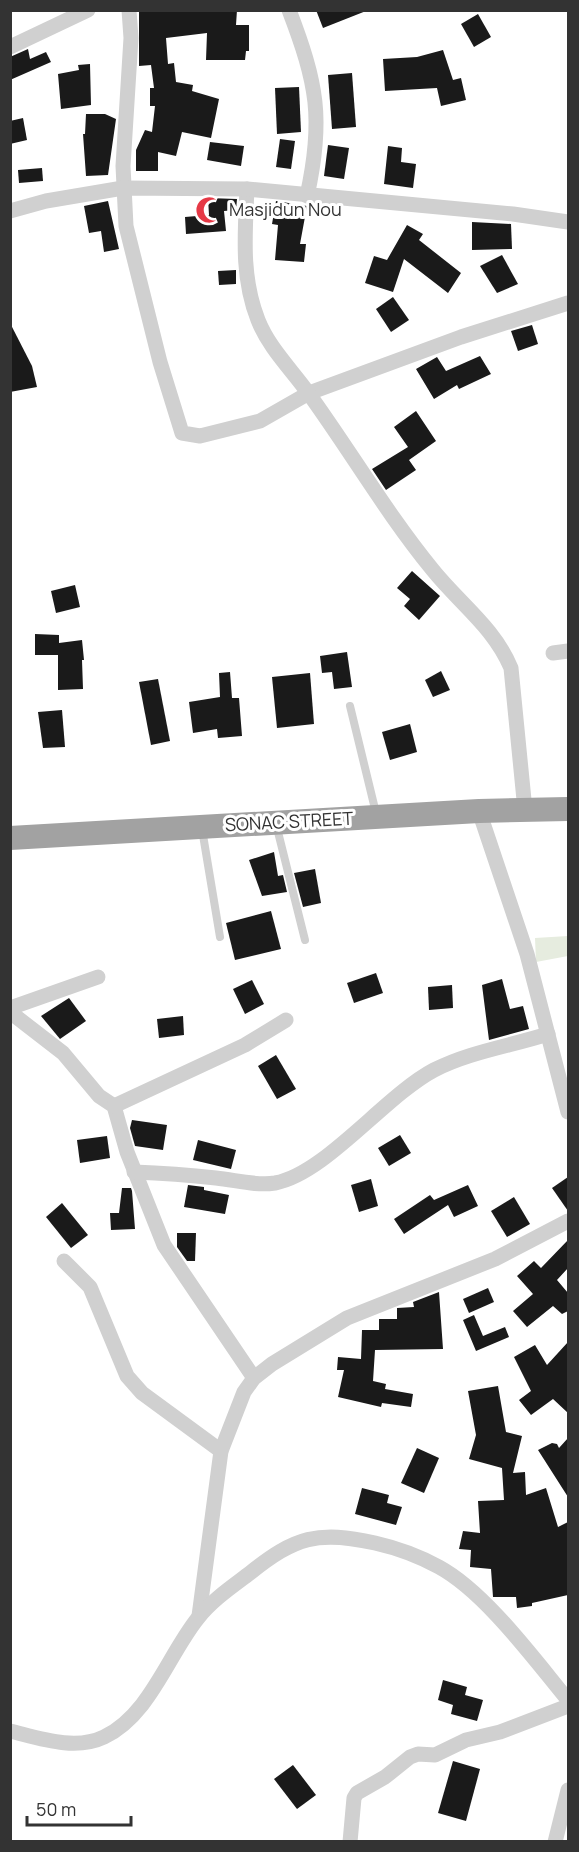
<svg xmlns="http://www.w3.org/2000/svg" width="579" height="1852" font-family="Manrope,sans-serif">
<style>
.green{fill:#e6ecdf}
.building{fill:#1a1a1a}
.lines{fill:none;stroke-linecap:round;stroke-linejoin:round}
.service{stroke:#d0d0d0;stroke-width:8}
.minor{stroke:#d0d0d0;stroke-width:15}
.trunk{stroke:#a2a2a2;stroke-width:24}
.labels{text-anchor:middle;stroke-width:6;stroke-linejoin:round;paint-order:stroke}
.poi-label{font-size:18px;fill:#333;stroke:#fff;text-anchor:start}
.street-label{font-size:18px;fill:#333;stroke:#fff}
</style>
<rect width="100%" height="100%" fill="#fff"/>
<!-- green -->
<polygon class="green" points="568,936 568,956 536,962 535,938"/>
<!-- building -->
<g class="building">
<polygon points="139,10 237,10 236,25 249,25 249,51 246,51 245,60 206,60 207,33 166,38 168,64 174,63 176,82 193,85 192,91 219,99 211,138 182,132 176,156 158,152 158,171 136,171 136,150 145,130 152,132 155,106 150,106 150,88 154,88 151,65 139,66"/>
<polygon points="316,10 366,10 366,11 323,28"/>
<polygon points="478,14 491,37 474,47 461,24"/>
<polygon points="28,49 30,59 46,52 51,62 10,80 10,57"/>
<polygon points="443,50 453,80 461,78 466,100 441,106 437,88 385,91 383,59 417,57"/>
<polygon points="90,64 91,105 61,109 58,74 79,70 78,65"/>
<polygon points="352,73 356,127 332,129 328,75"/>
<polygon points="299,87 301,132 277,134 275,88"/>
<polygon points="86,114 105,114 116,119 108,175 86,176 83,134 85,134"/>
<polygon points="23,118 27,140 10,144 10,121"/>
<polygon points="280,139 295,141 291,169 276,167"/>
<polygon points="210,142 244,146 241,166 207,160"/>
<polygon points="328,145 349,148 344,179 324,176"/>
<polygon points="388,146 402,148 401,162 416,164 413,188 384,184"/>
<polygon points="42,168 43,181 19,183 18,170"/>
<polygon points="208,198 237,199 236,210 224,211 226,231 186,234 185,217 209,215"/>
<polygon points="108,201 119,249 104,252 101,231 89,233 84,206"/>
<polygon points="276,201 307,206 300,244 306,244 304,262 275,260 278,225 272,224"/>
<polygon points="472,222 511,224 512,249 472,250"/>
<polygon points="407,225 423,234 419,240 461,273 448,293 404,259 393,292 365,283 374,256 387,260"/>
<polygon points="502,255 518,284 497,293 480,266"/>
<polygon points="236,270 236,284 219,285 218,271"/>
<polygon points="393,297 409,320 391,332 376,309"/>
<polygon points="10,323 32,366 37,387 10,392"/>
<polygon points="532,325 538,344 518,351 511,331"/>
<polygon points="480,356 491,374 459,389 457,385 434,399 416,369 437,357 446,371"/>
<polygon points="416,411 436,441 409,460 416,470 386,490 372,469 408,447 394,427"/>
<polygon points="412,571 440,596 419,620 404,606 410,599 397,588"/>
<polygon points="75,585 80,607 56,613 51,591"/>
<polygon points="35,634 59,635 59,643 82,640 84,660 82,660 83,689 58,690 58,655 35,655"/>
<polygon points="347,652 352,687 334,689 332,672 322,673 320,656"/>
<polygon points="441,671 450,690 433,697 425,680"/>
<polygon points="230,672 232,698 239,698 242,736 218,738 217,729 193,733 189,702 220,697 219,673"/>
<polygon points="310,673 314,724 277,728 272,677"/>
<polygon points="158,679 170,741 151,745 139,682"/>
<polygon points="62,710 65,747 43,748 38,712"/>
<polygon points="410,724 417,752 390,760 382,732"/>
<polygon points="274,852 278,876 283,875 287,892 262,896 249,860"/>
<polygon points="315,869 321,903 303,907 294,873"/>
<polygon points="271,911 281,949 235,960 226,923"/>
<polygon points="376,973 383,993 354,1003 347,983"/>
<polygon points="502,979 510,1009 523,1006 529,1029 489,1040 482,985"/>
<polygon points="252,980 264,1004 245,1014 233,989"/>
<polygon points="452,985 453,1008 429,1010 428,987"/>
<polygon points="69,998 86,1021 60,1039 41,1016"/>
<polygon points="183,1016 184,1035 159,1038 157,1019"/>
<polygon points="276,1055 296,1089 277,1099 258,1066"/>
<polygon points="132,1120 167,1125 163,1150 135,1146 130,1128"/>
<polygon points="400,1135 411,1153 389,1166 378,1148"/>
<polygon points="107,1136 110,1158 80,1163 77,1140"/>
<polygon points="198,1140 236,1150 231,1169 193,1160"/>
<polygon points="568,1177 568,1211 552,1188"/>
<polygon points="371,1179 378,1206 359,1212 351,1185"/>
<polygon points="188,1185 204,1187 204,1190 229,1195 225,1214 184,1207"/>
<polygon points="468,1185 478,1206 454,1217 448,1205 404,1234 394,1219 430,1195 434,1200"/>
<polygon points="122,1188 131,1188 132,1191 135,1229 111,1230 110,1213 119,1213"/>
<polygon points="514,1197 530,1224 507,1237 491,1211"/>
<polygon points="62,1203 88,1235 71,1248 46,1217"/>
<polygon points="177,1233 196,1233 195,1261 187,1261 177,1247"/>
<polygon points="568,1240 568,1268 557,1280 568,1293 568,1311 562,1314 553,1306 527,1327 513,1311 533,1294 517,1276 534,1261 541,1268"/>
<polygon points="488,1288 494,1302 469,1313 463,1299"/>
<polygon points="439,1292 443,1349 375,1350 373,1381 386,1384 385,1389 413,1394 411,1407 382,1403 381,1407 338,1397 344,1370 337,1370 338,1357 361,1359 362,1330 379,1330 379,1319 397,1319 397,1308 414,1307 413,1302"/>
<polygon points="474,1315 483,1336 505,1327 509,1337 476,1351 463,1320"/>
<polygon points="568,1342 568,1413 553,1399 531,1415 519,1400 531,1391 514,1357 535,1345 547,1365"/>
<polygon points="498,1386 506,1432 522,1436 513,1473 525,1472 526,1495 546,1488 558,1527 568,1522 568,1595 532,1603 532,1606 517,1608 516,1597 493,1597 491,1569 470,1567 471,1550 459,1549 463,1531 480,1533 478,1501 504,1500 502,1468 469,1459 476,1435 468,1391"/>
<polygon points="568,1438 568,1497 538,1450 552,1443 557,1444 559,1448"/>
<polygon points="417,1448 439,1458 424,1493 401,1483"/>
<polygon points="362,1488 389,1495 387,1503 402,1507 396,1525 355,1514"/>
<polygon points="443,1680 467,1687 465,1695 483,1700 477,1721 451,1714 453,1705 438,1700"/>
<polygon points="453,1761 480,1769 466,1821 438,1813"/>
<polygon points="293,1765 316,1795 297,1809 274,1779"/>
</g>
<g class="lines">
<!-- service -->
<g class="service">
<polyline points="350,706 376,813"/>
<polyline points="276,824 305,940"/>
<polyline points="202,829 220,937"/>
</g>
<!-- minor -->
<g class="minor">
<polyline points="129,10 131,38 123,166 126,226 160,362 182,433 200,436 260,421 309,393 461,337 568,303"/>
<path d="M289,10C317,83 324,119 307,196"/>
<polyline points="10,47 88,10"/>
<path d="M247,189C245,234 241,277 258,320C269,348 292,370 309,394C351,452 387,514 432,569C459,603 494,627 511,668L525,810"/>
<polyline points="10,211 46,201 123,188 247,189 513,214 568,222"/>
<polyline points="553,653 568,651"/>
<polyline points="479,811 527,954 568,1112"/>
<polyline points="10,1008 98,977"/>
<polyline points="10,1012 63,1053 99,1096 114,1106 127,1152 164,1245 254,1378"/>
<polyline points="114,1106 245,1045 286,1020"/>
<path d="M134,1172C161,1173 189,1175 216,1178C236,1180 255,1186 275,1183C325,1174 385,1096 434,1070C469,1052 510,1046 548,1034"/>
<polyline points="64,1261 90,1287 127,1376 142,1393 221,1451"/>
<polyline points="199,1616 221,1451 244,1392 254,1378 272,1364 347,1318 495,1259 568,1221"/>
<path d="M10,1731C39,1738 75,1751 104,1737C150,1715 168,1655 198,1618C212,1600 233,1586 250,1573C295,1537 318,1530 375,1543C397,1548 419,1556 439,1567C485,1592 534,1659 568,1700"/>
<polyline points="350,1842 354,1798 357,1793 385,1777 410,1757 418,1754 435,1755 466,1740 500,1732 568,1706"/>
<polyline points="555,1842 568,1790"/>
</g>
<!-- trunk -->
<polyline class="trunk" points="10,838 479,811 568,809"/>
</g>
<!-- icons -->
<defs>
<symbol id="mosque-bare" viewBox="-9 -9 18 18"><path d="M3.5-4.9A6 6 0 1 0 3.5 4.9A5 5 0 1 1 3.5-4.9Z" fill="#e63946" stroke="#fff" stroke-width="2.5" paint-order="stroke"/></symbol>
</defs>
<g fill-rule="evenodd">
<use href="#mosque-bare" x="190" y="191" width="38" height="38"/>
</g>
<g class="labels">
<!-- poi labels -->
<g class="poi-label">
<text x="229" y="216">Masjidun Nou</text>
</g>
<!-- street labels -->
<g class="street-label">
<text transform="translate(289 822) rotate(-3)" y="6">SONAC STREET</text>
</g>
</g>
<!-- border -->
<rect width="579" height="1852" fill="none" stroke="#333333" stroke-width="24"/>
<!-- scale -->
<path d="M27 1816v9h104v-9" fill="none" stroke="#333333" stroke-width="3"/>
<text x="36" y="1816" font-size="18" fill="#333333" stroke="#ffffff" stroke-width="4.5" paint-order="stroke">50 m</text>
</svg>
